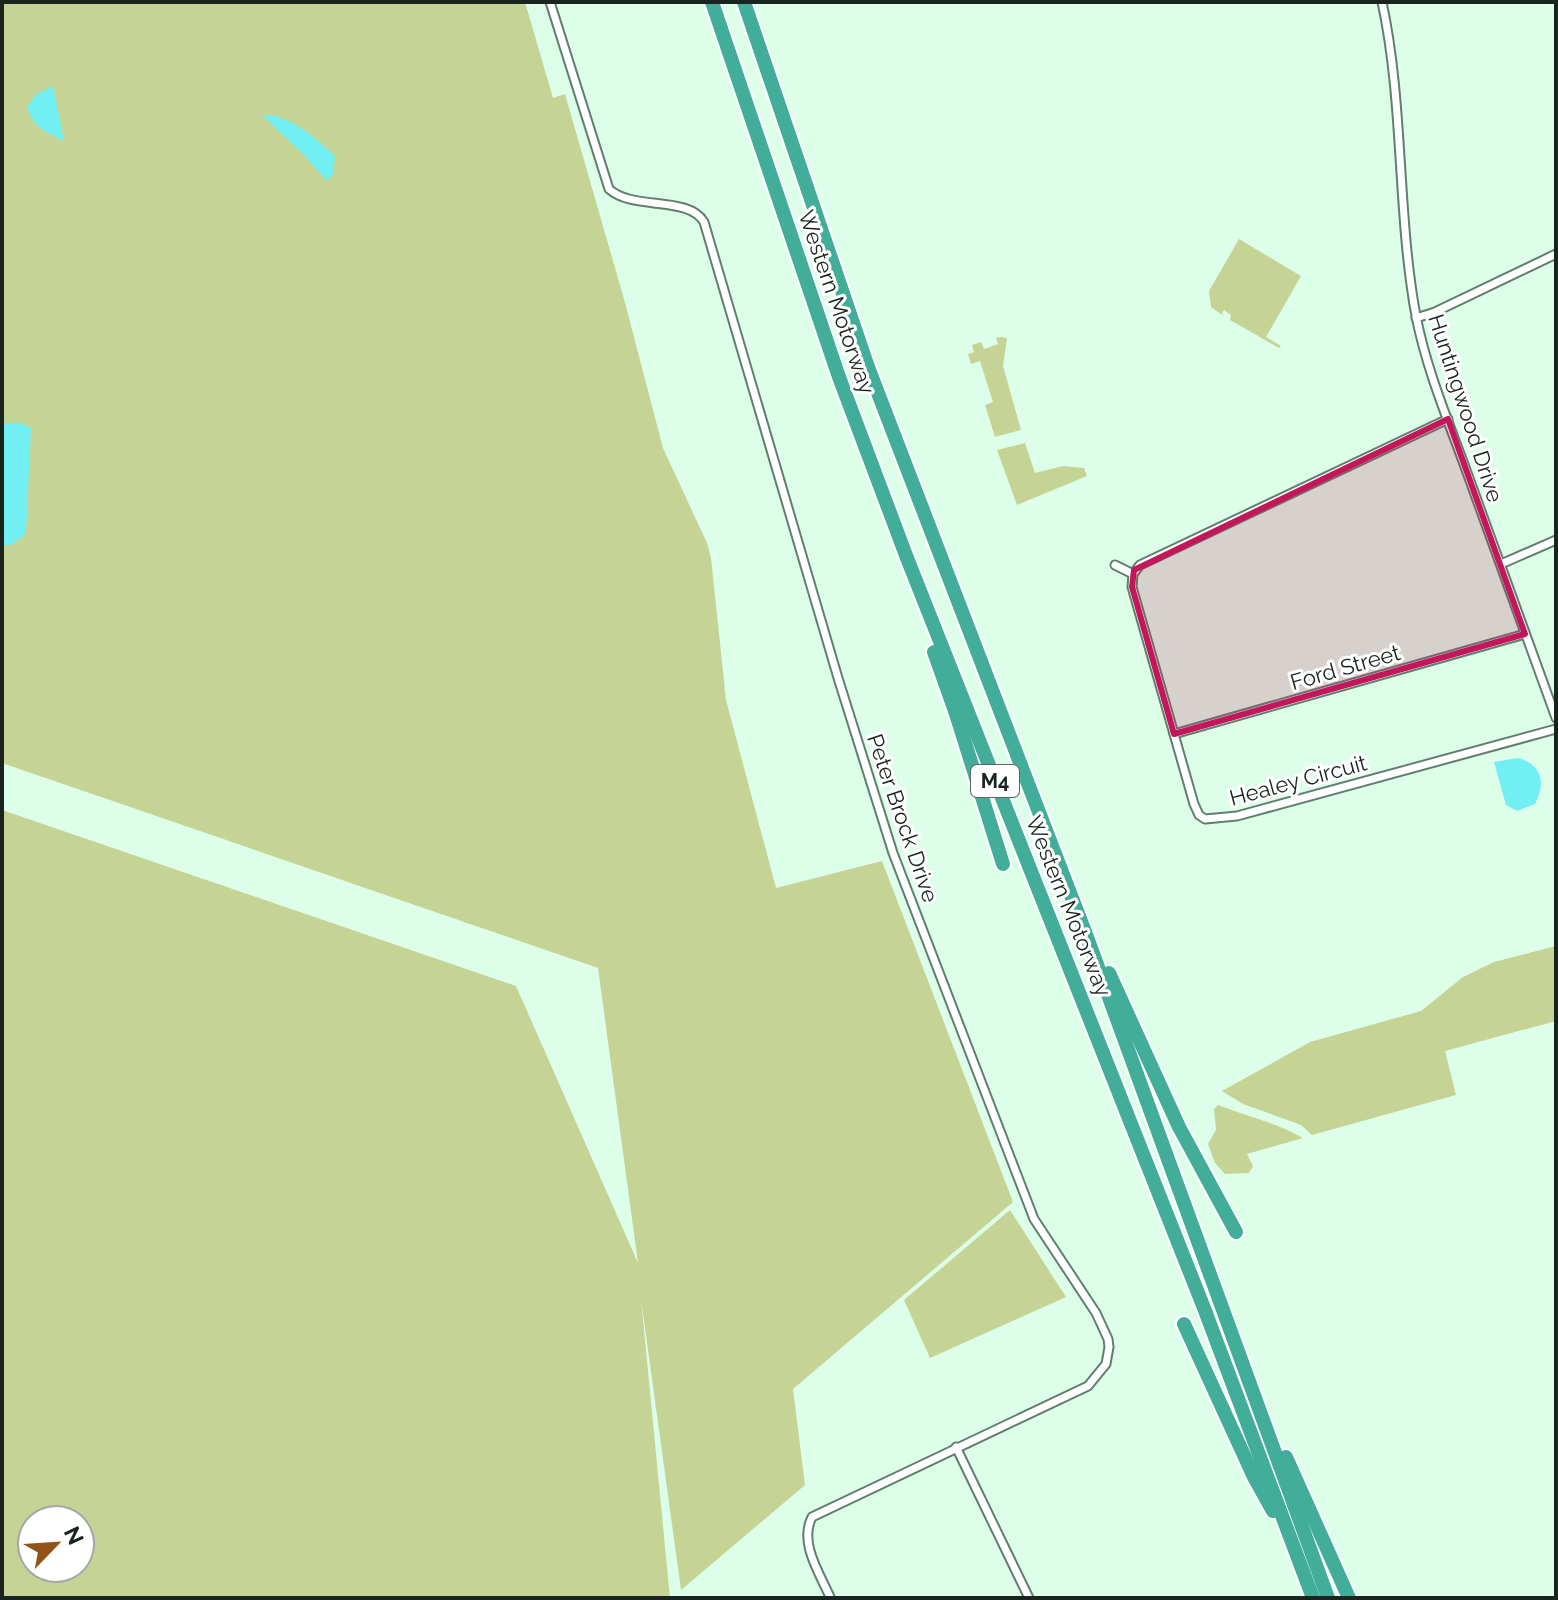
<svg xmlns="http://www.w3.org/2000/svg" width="1558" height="1600" font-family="Raleway,sans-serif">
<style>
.green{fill:#c5d494;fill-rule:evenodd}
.water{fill:#71eff2}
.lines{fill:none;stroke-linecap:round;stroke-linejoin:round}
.street-casing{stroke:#617f6d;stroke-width:11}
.highway-casing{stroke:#fff;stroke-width:18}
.street{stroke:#fff;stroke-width:7}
.highway{stroke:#42ad98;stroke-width:14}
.marked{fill:#c2185b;fill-opacity:0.2;stroke:#c2185b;stroke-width:6;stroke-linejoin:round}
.labels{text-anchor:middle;stroke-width:6;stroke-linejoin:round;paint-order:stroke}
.shield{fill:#fff;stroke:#5d6661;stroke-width:2}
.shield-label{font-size:20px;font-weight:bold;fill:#18241d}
.street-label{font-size:22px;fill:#18241d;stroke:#fff}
</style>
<rect width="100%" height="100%" fill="#ddffea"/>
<!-- green -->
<g class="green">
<path d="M2,2H525L553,98L565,94L624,299L663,448L707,543L711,558L726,700L776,888L882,861L1013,1202L793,1389L805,1485L681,1590L641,1299L670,1598H2V810L516,986L638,1263L598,968L2,763ZM32,1520H80V1568H32Z"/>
<polygon points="1239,239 1301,276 1266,337 1281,346 1279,348 1230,320 1231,315 1224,310 1222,314 1225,317 1211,307 1209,291"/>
<polygon points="1001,337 1007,338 1003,366 1021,430 995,437 985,405 993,402 980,361 971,364 968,354 974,352 972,345 981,342 984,349 998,344 996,338"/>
<polygon points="1025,443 1035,473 1063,466 1084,468 1087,476 1017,505 997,450"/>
<polygon points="1556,946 1556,1021 1445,1051 1456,1095 1312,1135 1301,1125 1243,1104 1222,1091 1310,1042 1421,1011 1463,977 1494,962"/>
<path d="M1218,1105C1247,1116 1277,1123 1303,1138L1247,1154L1253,1166L1249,1173L1225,1174L1215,1163L1208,1144L1216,1130L1214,1109Z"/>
<polygon points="1010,1210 1066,1297 930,1358 904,1300"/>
</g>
<!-- water -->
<g class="water">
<path d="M53,86L64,141C44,131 35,129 27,107L35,95Z"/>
<path d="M262,115C291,114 315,138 335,156L333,174L327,181L302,153Z"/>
<polygon points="2,423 21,423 31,428 26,534 11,545 2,545"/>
<path d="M1518,758C1542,764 1546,783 1535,804L1517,811L1506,805L1494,762Z"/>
</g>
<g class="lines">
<defs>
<g id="street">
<path d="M550,2L609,189C633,211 688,195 704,222L838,678L893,853L1034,1219L1096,1313L1108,1339L1109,1347L1106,1364L1088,1386L812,1517C799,1543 819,1572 830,1597"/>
<path d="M1382,2C1404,103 1397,214 1416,316C1427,372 1450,425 1469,478C1498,558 1527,638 1556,718"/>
<polyline points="1416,318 1435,312 1556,254"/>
<polyline points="1448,419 1140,565 1133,574 1132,587 1194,804 1199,815 1205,819 1237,816 1556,729"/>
<polyline points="1501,564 1556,540"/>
<polyline points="1115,565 1133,574"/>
<polyline points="1174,734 1525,634"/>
<polyline points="956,1447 1029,1598"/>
</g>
<g id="highway">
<polyline points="712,2 839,377 907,558 1204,1308 1313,1598"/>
<polyline points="744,2 868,367 1087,937 1328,1598"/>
<polyline points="934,652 956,714 1003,864"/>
<polyline points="1109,973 1179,1127 1236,1232"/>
<polyline points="1184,1324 1254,1477 1273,1511"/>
<polyline points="1286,1457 1349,1598"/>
</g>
</defs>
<!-- street casing -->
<use href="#street" class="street-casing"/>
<!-- highway casing -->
<use href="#highway" class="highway-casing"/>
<!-- street -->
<use href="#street" class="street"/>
<!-- highway -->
<use href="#highway" class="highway"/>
</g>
<!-- marked area -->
<path class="marked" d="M1448,419L1525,634L1174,734L1132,587L1134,570Z"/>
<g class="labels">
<!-- shield labels -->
<rect class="shield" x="971" y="765" width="48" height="32" rx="6"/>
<g class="shield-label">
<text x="995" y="788">M4</text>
</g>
<!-- street labels -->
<g class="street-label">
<text transform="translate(837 302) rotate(71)" y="8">Western Motorway</text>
<text transform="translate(1466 408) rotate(72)" y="8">Huntingwood Drive</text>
<text transform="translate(1345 667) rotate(-16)" y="8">Ford Street</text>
<text transform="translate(1298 780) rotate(-15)" y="8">Healey Circuit</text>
<text transform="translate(903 818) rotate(71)" y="8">Peter Brock Drive</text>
<text transform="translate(1069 906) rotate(68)" y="8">Western Motorway</text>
</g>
</g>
<!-- border -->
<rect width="1558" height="1600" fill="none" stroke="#18241d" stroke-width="8"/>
<!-- north arrow -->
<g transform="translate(56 1544) rotate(65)"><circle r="38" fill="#ffffff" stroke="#a3a7a5" stroke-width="2"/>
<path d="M0-6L14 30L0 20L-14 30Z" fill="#915416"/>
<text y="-12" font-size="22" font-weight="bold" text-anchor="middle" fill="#18241d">N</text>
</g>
</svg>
